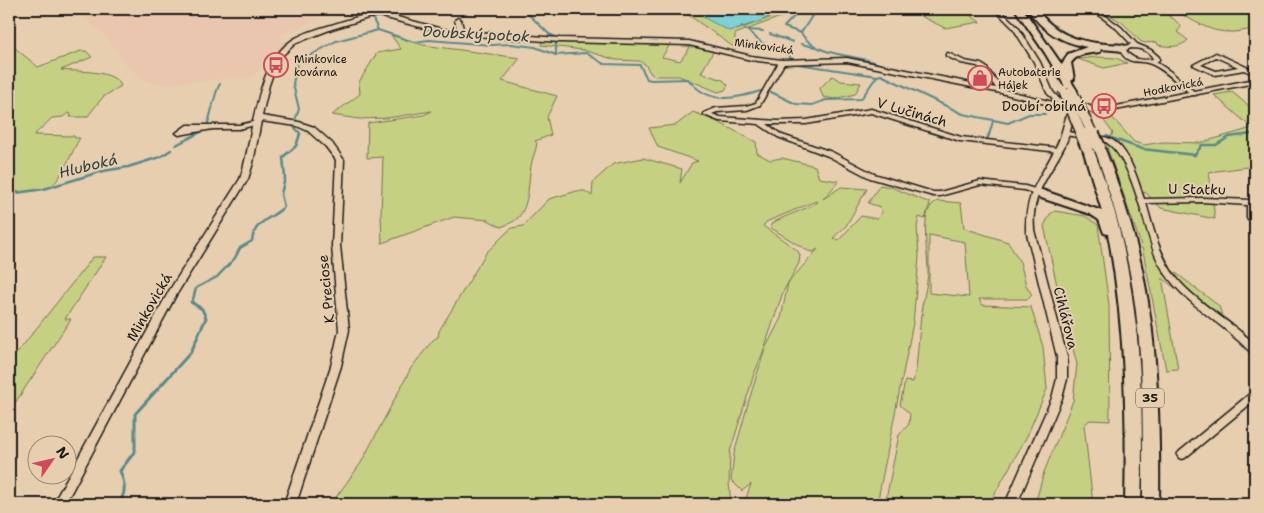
<svg xmlns="http://www.w3.org/2000/svg" width="1264" height="513" font-family="'Shantell Sans',sans-serif">
<style>
.built{fill:#e9c6ad}
.green{fill:#c5d083;stroke:#707650;fill-rule:evenodd}
.water{fill:#80d1d7;stroke:#58898c}
.lines{fill:none;stroke-linecap:round;stroke-linejoin:round}
.stream-far2{stroke:#58898c;stroke-width:2}
.stream-far1{stroke:#58898c;stroke-width:2.5}
.stream{stroke:#58898c;stroke-width:3}
.minor-casing{stroke:#1c1c1c;stroke-width:3}
.tertiary-casing{stroke:#1c1c1c;stroke-width:3}
.trunk-casing{stroke:#1c1c1c;stroke-width:4}
.minor{fill:#e7ceaf;fill-rule:evenodd}
.tertiary{fill:#e7ceaf;fill-rule:evenodd}
.trunk{fill:#e7ceaf;fill-rule:evenodd}
.trunk-bridge-far1-casing{stroke:#1c1c1c;stroke-width:12;stroke-linecap:butt}
.trunk-bridge-casing{stroke:#1c1c1c;stroke-width:16;stroke-linecap:butt}
.trunk-bridge-far1{stroke:#e7ceaf;stroke-width:9}
.trunk-bridge{stroke:#e7ceaf;stroke-width:12}
.labels{text-anchor:middle;stroke-width:4;stroke-linejoin:round;paint-order:stroke}
.far-street-label{font-size:11px;fill:#1c1c1c;stroke:#e7ceaf}
.far-poi-label{font-size:11px;fill:#1c1c1c;stroke:#e7ceaf;text-anchor:start}
.shield{fill:#e7ceaf;stroke:#595148;stroke-width:1}
.shield-label{font-size:12px;font-weight:bold;fill:#1c1c1c}
.poi-label{font-size:14px;fill:#1c1c1c;stroke:#e7ceaf;text-anchor:end}
.street-label{font-size:14px;fill:#1c1c1c;stroke:#e7ceaf}
.water-label{font-size:15px;font-style:italic;fill:#304041;stroke:#e7ceaf}
</style>
<rect width="100%" height="100%" fill="#e7ceaf"/>
<filter id="ink" filterUnits="userSpaceOnUse"><feTurbulence type="fractalNoise" baseFrequency=".02" numOctaves="2"/><feDisplacementMap in="SourceGraphic" scale="10" xChannelSelector="R" yChannelSelector="G"/><feConvolveMatrix kernelMatrix="1 2 1 2 8 2 1 2 1" color-interpolation-filters="sRGB"/></filter>
<g filter="url(#ink)">
<!-- built -->
<polygon class="built" points="74,9 336,9 279,36 287,44 264,60 264,63 251,77 158,84 147,81 128,67 105,34"/>
<!-- green -->
<g class="green">
<polygon points="680,9 694,9 701,16 737,30 772,17 786,9 802,9 735,34 735,48"/>
<polygon points="906,9 961,9 980,22 945,28"/>
<path d="M1099,9C1123,9 1166,3 1181,27L1177,32L1188,40C1180,48 1169,47 1158,45L1157,42L1145,43L1140,41L1123,23Z"/>
<path d="M1172,9H1255V28C1217,39 1204,26 1172,9Z"/>
<path d="M391,35L423,45L520,58L502,81L557,96L547,117L551,135L535,141L537,143C536,151 532,158 531,166C528,181 530,205 518,218C514,222 506,225 501,227L488,220L454,217L382,243L381,214L383,157L367,158L368,123L424,115L432,111L387,118L359,119L332,115L360,94L359,82L377,53L401,49Z"/>
<polygon points="542,41 662,44 669,46 662,57 680,61 691,46 714,50 701,73 723,80 728,85 725,90 718,92 679,76 655,76 651,74 645,64 639,61 616,60 583,50 541,45"/>
<path d="M9,43L38,67L81,51H86L92,57L61,70C77,72 114,69 121,86L103,97L87,117H70L71,114L68,113L63,117L52,118L34,135L74,136L75,138H80C72,150 61,183 48,188C37,192 21,191 9,192Z"/>
<polygon points="1097,57 1116,58 1127,63 1104,68 1078,59"/>
<polygon points="832,76 841,81 861,83 855,94 835,99 823,97 820,88"/>
<polygon points="1232,92 1255,111 1255,166 1209,172 1215,219 1161,208 1145,192 1138,202 1172,270 1219,306 1226,328 1162,278 1178,369 1166,370 1143,251 1106,144 1113,133 1104,121 1111,116 1134,142 1144,145 1163,142 1200,143 1252,128 1214,95"/>
<path d="M693,112L716,121L756,142L757,153L770,160L782,158L815,166L819,178L839,181L823,199L841,187L867,189L846,226L833,238L839,240L861,216L877,219L882,212L880,207L868,203L880,185L891,187L930,203L925,219L919,217L917,227L919,257L913,323L877,504H744L751,484L742,491L731,480L734,454L749,400L765,349L781,318L788,283L818,249L813,252L808,251L771,228V224C787,214 803,211 818,202L816,201L766,222L763,226L797,250L800,255L799,263L783,292L762,355L754,374L730,452L729,483L731,504H331L361,463L411,368L433,340L438,337L439,331L486,253L506,233L512,228L523,226L549,199L577,191H585L592,196L593,182L613,164L643,158L682,169L680,183L692,163L698,161L658,147L649,128L676,125Z"/>
<path d="M938,201L961,203L964,228L1008,242L1020,262L1026,285L1032,295L1028,299H979L982,305L1031,307L1043,347L1047,389L1027,436L989,504H885L899,435L909,424L910,414L900,405L905,381L913,382L916,370L921,314H924L921,312C923,300 927,286 928,274C929,256 917,207 938,201ZM929,235L965,242L969,297L929,293Z"/>
<polygon points="1055,211 1085,216 1098,225 1109,305 1110,421 1090,420 1084,425 1093,504 1035,504 1044,472 1073,401 1077,364 1067,326 1067,308 1061,304 1044,226 1050,214"/>
<polygon points="93,257 106,257 65,319 71,319 9,412 9,363"/>
</g>
<!-- water -->
<polygon class="water" points="694,9 786,9 758,22 729,31 701,16"/>
<g class="lines">
<!-- stream-far2 -->
<g class="stream-far2">
<polyline points="306,9 354,10 370,13"/>
<polyline points="523,9 549,34 556,37"/>
<polyline points="801,9 784,27 801,33"/>
<path d="M802,9L812,16L801,33C816,57 853,54 877,63"/>
<polyline points="372,17 378,30"/>
<polyline points="742,26 762,43 788,54 792,60"/>
<polyline points="748,30 763,31"/>
<polyline points="770,34 793,42"/>
<polyline points="556,42 556,55"/>
<polyline points="801,44 815,47"/>
<polyline points="798,64 877,76"/>
<polyline points="769,91 796,104 812,105 826,100 861,99 877,76 881,75 963,114 1008,123 1029,114 1045,114"/>
<path d="M207,126C212,113 214,93 220,84"/>
<polyline points="195,135 205,130"/>
<path d="M299,135L300,133L293,126L299,109L293,84L297,63L336,41L378,30L414,42L429,40L492,45L511,44L535,47L556,55L586,53L604,64L640,65L647,79L651,80L688,79C709,106 736,99 764,90"/>
<polyline points="989,135 993,121"/>
<polyline points="1248,135 1255,132"/>
</g>
<!-- stream-far1 -->
<g class="stream-far1">
<polyline points="1106,136 1142,149 1195,155 1202,145 1216,145 1229,137 1252,134"/>
<polyline points="987,140 989,134"/>
<polyline points="176,145 197,134"/>
<polyline points="9,194 44,189 103,171 128,167 160,157 171,150"/>
<path d="M192,303L196,288L217,277L235,258L240,248L252,241C254,221 271,219 284,207L281,194L285,178L283,157L296,146L300,134"/>
</g>
<!-- stream -->
<path class="stream" d="M118,504C127,493 125,483 120,471L135,451V414L191,352L206,318L202,309L191,302"/>
<defs>
<g id="minor">
<polygon points="379,9 384,9 381,15 379,16 376,14"/>
<polygon points="994,9 999,9 1018,27 1040,62 1053,92 1064,104 1064,106 1060,106 1047,93 1034,62 1013,28"/>
<path d="M1091,9H1096L1121,27L1137,44L1151,50L1159,57V60L1156,62L1171,72L1196,93V95H1192C1179,85 1166,70 1151,64C1138,59 1127,66 1120,50L1125,46L1131,44L1117,29ZM1131,48C1140,48 1150,51 1153,59C1144,61 1131,60 1126,50Z"/>
<polygon points="458,18 461,20 464,33 461,35 458,33 455,20"/>
<polygon points="948,53 965,61 981,64 986,67 1004,91 1003,92 999,92 982,69 977,66 961,63 946,56 946,54"/>
<path d="M1216,53L1255,71V75L1244,70L1215,75L1193,65ZM1216,57L1238,67L1216,71L1201,65Z"/>
<polygon points="782,60 785,62 760,105 747,110 717,112 712,114 720,117 778,121 806,120 871,109 961,137 1058,148 1061,150 1058,152 960,141 871,113 806,124 767,124 782,135 832,152 874,174 933,192 940,192 980,181 1025,186 1038,190 1039,192 1036,194 1024,190 980,185 940,196 933,196 870,178 828,156 778,137 760,125 759,124 719,121 704,115 704,113 716,108 746,106 756,103 779,62"/>
<polygon points="257,121 260,123 259,124 239,129 213,129 179,135 176,133 187,125 239,125"/>
<path d="M1067,132C1081,134 1096,133 1110,139C1129,147 1138,181 1144,199L1203,198L1250,200L1255,198V218L1251,221L1247,218V205L1203,202L1146,203C1152,225 1158,249 1170,269C1188,297 1223,316 1248,338L1255,346V354H1252C1222,321 1174,299 1156,257C1144,228 1132,155 1104,141L1065,135V133Z"/>
<polygon points="1255,391 1255,400 1185,458 1182,459 1179,458 1177,455 1179,452 1252,392"/>
</g>
<g id="tertiary">
<path d="M379,12L442,29L461,31L560,38L689,41L751,56L782,60L847,58L1001,89L1061,104C1073,100 1086,102 1096,110L1255,79V83L1095,114C1082,108 1075,104 1061,108L1001,93L847,62L782,64L751,60L689,45L560,42L461,35L442,33L379,16L368,18L332,29L296,43L284,54L275,68L269,85L262,116L299,122L314,127L332,143L344,160L340,246L349,330L341,366L296,504H284L331,366L339,330L332,246L336,160L326,147L308,131L297,126L261,121L253,163L248,179L175,297L65,504H53L169,291L240,179C254,138 254,67 291,41C302,33 318,29 331,25C347,20 362,15 379,12Z"/>
<path d="M1067,115H1073L1074,117C1071,127 1069,137 1064,147C1053,169 1036,189 1034,214C1033,219 1034,225 1034,230L1067,357V379L1062,398L1017,504H1005L1052,398L1057,379V357L1026,230C1025,191 1042,177 1057,145C1062,135 1063,125 1067,115Z"/>
</g>
<g id="trunk">
<path d="M1015,9H1023L1062,65L1068,54L1087,47C1061,42 1042,31 1028,9H1036C1056,34 1074,41 1106,44C1114,45 1123,43 1129,48L1124,51L1101,49L1100,52C1088,54 1079,52 1071,63L1074,79L1071,81L1077,91L1075,93H1069L1045,53Z"/>
<path d="M1087,143L1092,146C1103,175 1113,203 1120,233C1141,320 1144,414 1141,504H1125C1127,413 1125,324 1108,234L1104,233L1099,220L1090,214L1032,195L1030,192L1036,188L1102,211L1082,146Z"/>
<path d="M1099,143L1104,147C1120,188 1134,230 1143,274C1158,348 1160,428 1159,504H1143C1143,433 1144,361 1133,290C1125,241 1111,194 1094,147Z"/>
</g>
</defs>
<!-- minor casing -->
<use href="#minor" class="minor-casing"/>
<!-- tertiary casing -->
<use href="#tertiary" class="tertiary-casing"/>
<!-- trunk casing -->
<use href="#trunk" class="trunk-casing"/>
<!-- minor -->
<use href="#minor" class="minor"/>
<!-- tertiary -->
<use href="#tertiary" class="tertiary"/>
<!-- trunk -->
<use href="#trunk" class="trunk"/>
<defs>
<g id="trunk-bridge-far1">
<polyline points="1063,90 1082,135"/>
<polyline points="1072,91 1093,135"/>
</g>
<g id="trunk-bridge">
<polyline points="1082,134 1087,146"/>
<polyline points="1093,134 1099,147"/>
</g>
</defs>
<!-- trunk-bridge-far1 casing -->
<use href="#trunk-bridge-far1" class="trunk-bridge-far1-casing"/>
<!-- trunk-bridge casing -->
<use href="#trunk-bridge" class="trunk-bridge-casing"/>
<!-- trunk-bridge-far1 -->
<use href="#trunk-bridge-far1" class="trunk-bridge-far1"/>
<!-- trunk-bridge -->
<use href="#trunk-bridge" class="trunk-bridge"/>
</g>
</g>
<!-- icons -->
<defs>
<symbol id="bus-ring" viewBox="-11 -11 22 22"><circle r="9.5" fill="#e7ceaf" stroke="#d1495b" stroke-width="1.5"/><path d="M-5-6H5V4H4V6H2V4H-2V6H-4V4H-5ZM-3.5-4V0h7V-4ZM-3.5 1.2v1.5H-2V1.2ZM2 1.2v1.5H3.5V1.2Z" fill="#d1495b"/></symbol>
<symbol id="shop-ring" viewBox="-11 -11 22 22"><circle r="9.5" fill="#e7ceaf" stroke="#d1495b" stroke-width="1.5"/><path d="M-5-2.5h2.3a2.7 3.5 0 0 1 5.4 0H5L5.5 6h-11ZM-1.5-2.5h3a1.5 2.3 0 0 0-3 0Z" fill="#d1495b"/></symbol>
</defs>
<g fill-rule="evenodd">
<use href="#bus-ring" x="262" y="51" width="28" height="28"/>
<use href="#shop-ring" x="966" y="64" width="28" height="28"/>
<use href="#bus-ring" x="1090" y="92" width="28" height="28"/>
</g>
<g class="labels">
<!-- far-street labels -->
<g class="far-street-label">
<text transform="translate(764 46) rotate(8)" y="4">Minkovická</text>
<text transform="translate(1173 87) rotate(-11)" y="4">Hodkovická</text>
</g>
<!-- far-poi labels -->
<g class="far-poi-label">
<text x="294" y="63">Minkovice<tspan x="294" dy="13">kovárna</tspan></text>
<text x="998" y="76">Autobaterie<tspan x="998" dy="13">Hájek</tspan></text>
</g>
<!-- shield labels -->
<rect class="shield" x="1136" y="388.5" width="28" height="19" rx="4"/>
<g class="shield-label">
<text x="1150" y="402">35</text>
</g>
<!-- poi labels -->
<g class="poi-label">
<text x="1086" y="111">Doubí obilná</text>
</g>
<!-- street labels -->
<g class="street-label">
<text transform="translate(912 112) rotate(16)" y="5">V Lučinách</text>
<text transform="translate(1197 189) rotate(1)" y="5">U Statku</text>
<text transform="translate(326 289) rotate(-96)" y="5">K Preciose</text>
<text transform="translate(149 307) rotate(-60)" y="5">Minkovická</text>
<text transform="translate(1066 318) rotate(76)" y="5">Cihlářova</text>
</g>
<!-- water labels -->
<g class="water-label">
<text transform="translate(476 34) rotate(3)" y="5">Doubský potok</text>
<text transform="translate(88 166) rotate(-14)" y="5">Hluboká</text>
</g>
</g>
<!-- margin -->
<rect width="1264" height="513" fill="none" stroke="#e7ceaf" stroke-width="30"/>
<rect x="15" y="15" width="1234" height="483" fill="none" stroke="#1c1c1c" stroke-width="2" filter="url(#ink)"/>
<!-- north arrow -->
<g transform="translate(52 460) rotate(56)"><circle r="24" fill="#e7ceaf" stroke="#968774"/>
<path d="M0-4L9 19L0 12L-9 19Z" fill="#d1495b"/>
<text y="-8" font-size="14" font-weight="bold" text-anchor="middle" fill="#1c1c1c">N</text>
</g>
</svg>
